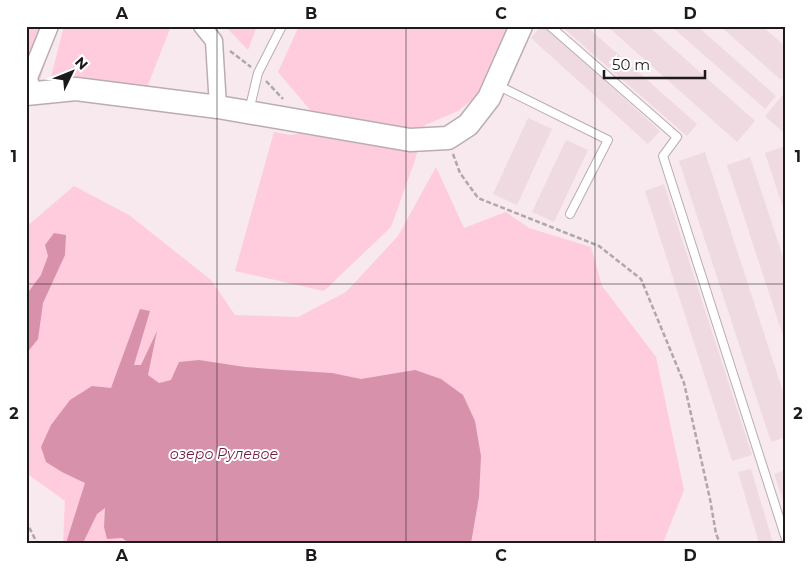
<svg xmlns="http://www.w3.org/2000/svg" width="812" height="569" font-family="Montserrat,sans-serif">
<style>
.built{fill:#f0dae1}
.green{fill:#feccdd}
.water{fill:#d891ab}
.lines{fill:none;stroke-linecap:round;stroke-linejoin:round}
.lane-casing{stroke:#baadb1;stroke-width:10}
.street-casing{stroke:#baadb1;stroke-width:19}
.secondary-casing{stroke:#baadb1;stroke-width:25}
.path{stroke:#b1a6a9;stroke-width:2.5;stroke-dasharray:5 2.5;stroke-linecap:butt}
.lane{stroke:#fff;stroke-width:8}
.street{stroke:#fff;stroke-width:16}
.secondary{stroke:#fff;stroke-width:22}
.grid{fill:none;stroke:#1e191b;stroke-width:1;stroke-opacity:0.55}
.labels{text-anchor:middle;stroke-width:4;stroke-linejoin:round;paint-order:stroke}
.water-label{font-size:14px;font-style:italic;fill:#6f1c43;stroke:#fff}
.neatline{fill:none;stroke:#1e191b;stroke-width:2}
.grid-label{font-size:16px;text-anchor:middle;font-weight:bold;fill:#1e191b}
</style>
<rect width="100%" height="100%" fill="#f7e9ed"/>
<!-- built -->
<g class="built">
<polygon points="541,26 544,26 660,131 648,144 531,38"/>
<polygon points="561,26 586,26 697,124 687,136"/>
<polygon points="607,26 648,26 755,121 737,142"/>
<polygon points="671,26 697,26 776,96 765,109"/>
<polygon points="720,26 762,26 786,47 786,74 781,80"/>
<polygon points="786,91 786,129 783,132 765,116"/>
<polygon points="528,118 552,129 517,205 493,194"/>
<polygon points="566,140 588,150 554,222 532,212"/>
<polygon points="786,146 786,217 765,153"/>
<polygon points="705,152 786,401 786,437 771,442 679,161"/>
<polygon points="750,157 786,266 786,345 727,165"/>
<polygon points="664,184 752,455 732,461 645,191"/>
<polygon points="751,469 773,543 759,543 738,472"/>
<polygon points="786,470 786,509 774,474"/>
</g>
<!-- green -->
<g class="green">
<polygon points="26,26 54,26 40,81 26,85"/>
<polygon points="64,26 171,26 146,90 51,77"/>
<polygon points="225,26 257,26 248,50"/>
<polygon points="299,26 510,26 483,91 458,111 425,125 414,163 391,227 324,291 235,271 274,132 290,135 328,129 311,111 278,72"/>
<polygon points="436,167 464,228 506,212 529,228 591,247 602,286 656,357 684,490 663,543 63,543 65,501 29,475 26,470 26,227 74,186 129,215 211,280 235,315 298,317 346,292 398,236"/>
</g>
<!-- water -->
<g class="water">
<polygon points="54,233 66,235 65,255 43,303 38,339 26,354 26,295 41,275 48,256 45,245"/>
<polygon points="140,309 150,311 134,365 141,365 157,331 148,375 159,383 171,380 179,362 199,360 245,367 284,370 332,373 361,379 415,370 441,379 463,395 475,421 481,456 479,497 471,543 129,543 122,538 107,539 104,527 105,508 97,514 83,543 66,543 85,483 62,472 46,462 41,447 51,425 70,400 92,386 111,388"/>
</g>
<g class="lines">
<defs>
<g id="lane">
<polyline points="550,26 677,137 663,156 786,539"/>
<polyline points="497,85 608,140 570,214"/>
<polyline points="249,111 258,73 282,26"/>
</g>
<g id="street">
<polyline points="202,26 214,41 218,107"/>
<polyline points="33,93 29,78 50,26"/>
</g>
<polyline id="secondary" points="26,94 76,89 218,107 410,140 448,138 468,125 489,98 521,26"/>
</defs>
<!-- lane casing -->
<use href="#lane" class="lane-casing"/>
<!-- street casing -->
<use href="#street" class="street-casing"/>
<!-- secondary casing -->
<use href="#secondary" class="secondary-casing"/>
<!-- path -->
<g class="path">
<polyline points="230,51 251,67"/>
<polyline points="266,81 283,99"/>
<polyline points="453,154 460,173 478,198 599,246 641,279 684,383 710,499 716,534 720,543"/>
<polyline points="26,521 37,543"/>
</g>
<!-- lane -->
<use href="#lane" class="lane"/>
<!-- street -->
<use href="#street" class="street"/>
<!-- secondary -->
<use href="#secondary" class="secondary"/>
</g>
<!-- grid -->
<path class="grid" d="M217,26V543M406,26V543M595,26V543M26,284H786"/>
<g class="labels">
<!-- water labels -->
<g class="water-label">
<text x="224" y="459">озеро Рулевое</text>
</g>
</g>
<!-- border -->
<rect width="812" height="569" fill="none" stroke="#ffffff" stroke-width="55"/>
<!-- north arrow -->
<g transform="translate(72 72) rotate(47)" stroke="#ffffff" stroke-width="4" paint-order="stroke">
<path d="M0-4L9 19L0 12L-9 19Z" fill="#1e191b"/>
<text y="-8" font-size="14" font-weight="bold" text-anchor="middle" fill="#1e191b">N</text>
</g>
<!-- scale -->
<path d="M604 70v8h101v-8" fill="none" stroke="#1e191b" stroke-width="2.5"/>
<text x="612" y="70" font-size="15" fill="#1e191b" stroke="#ffffff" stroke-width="4" paint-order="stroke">50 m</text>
<rect x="28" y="28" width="756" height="514" class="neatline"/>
<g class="grid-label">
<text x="122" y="19">A</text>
<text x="311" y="19">B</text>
<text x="501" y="19">C</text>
<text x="690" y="19">D</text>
<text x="14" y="162">1</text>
<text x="798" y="162">1</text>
<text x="14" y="419">2</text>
<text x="798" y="419">2</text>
<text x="122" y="561">A</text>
<text x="311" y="561">B</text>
<text x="501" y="561">C</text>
<text x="690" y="561">D</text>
</g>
</svg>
